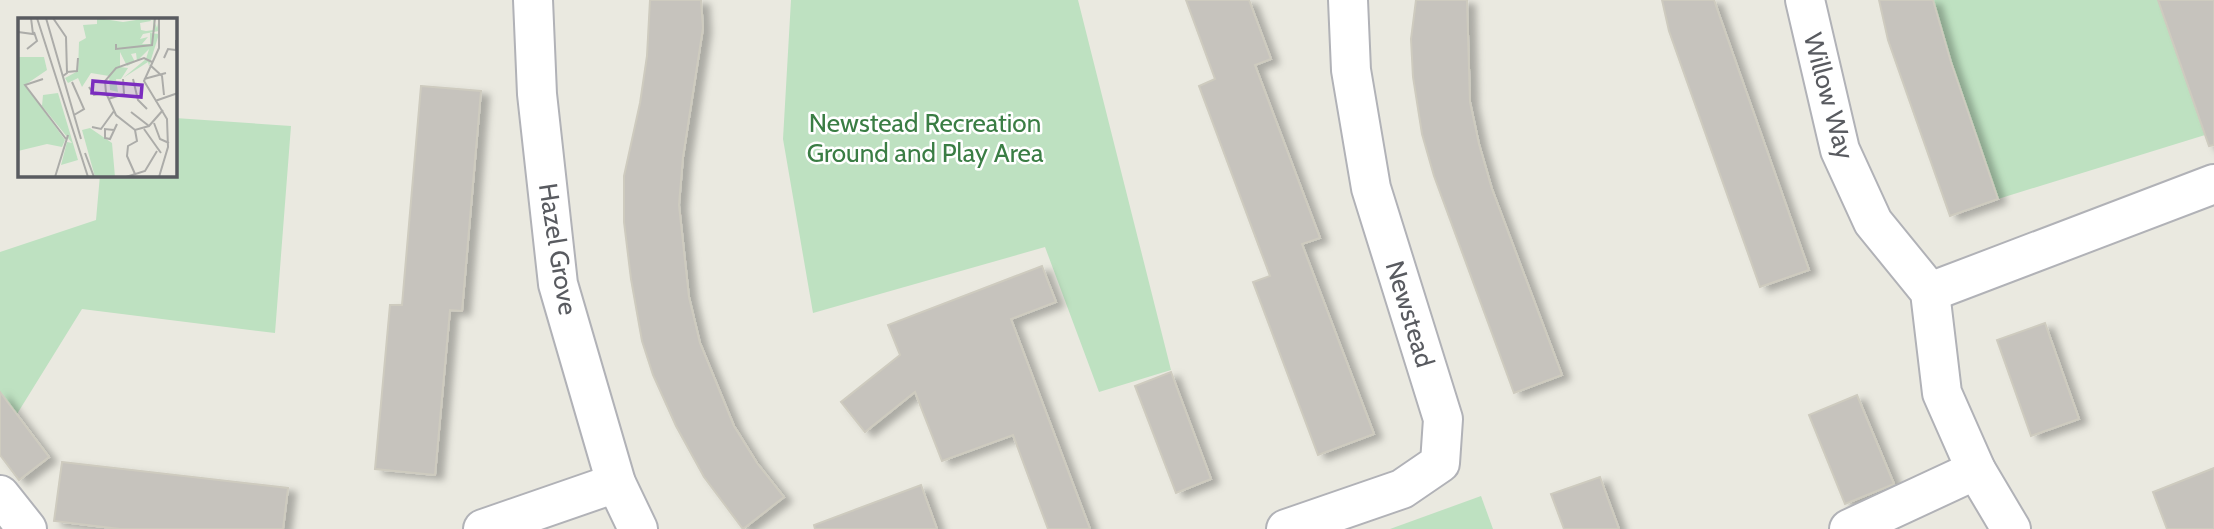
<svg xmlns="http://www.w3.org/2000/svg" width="2214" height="529" font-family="Cabin,sans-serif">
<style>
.green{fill:#bee1c1}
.building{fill:#c6c3bd;stroke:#cecbbf;stroke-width:2;filter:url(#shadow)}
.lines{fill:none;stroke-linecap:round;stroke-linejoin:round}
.minor-casing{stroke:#b1b2b7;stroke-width:42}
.minor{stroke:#fff;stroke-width:38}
.labels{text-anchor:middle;stroke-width:5;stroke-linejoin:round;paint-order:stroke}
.street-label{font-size:26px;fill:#595b60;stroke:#fff}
.park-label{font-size:26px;fill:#3a7d44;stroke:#fff}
.inset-road{fill:none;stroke:#acaca9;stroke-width:2}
.view{fill:#7b2cbf;fill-opacity:0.15;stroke:#7b2cbf;stroke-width:3.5}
.inset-edge{fill:none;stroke:#595b60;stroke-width:3.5}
</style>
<defs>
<filter id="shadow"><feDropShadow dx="8" dy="4.5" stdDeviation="3.5" flood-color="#0004"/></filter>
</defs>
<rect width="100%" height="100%" fill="#eae9e0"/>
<!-- green -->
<g class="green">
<polygon points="791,0 1078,0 1171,370 1099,392 1045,247 813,313 783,139"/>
<polygon points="1933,0 2158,0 2205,135 1998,199 1951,62"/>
<polygon points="175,118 291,126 275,333 82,309 17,414 0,392 0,252 96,220 100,175 175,175"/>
<polygon points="1481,496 1493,529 1390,529"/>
</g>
<!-- building -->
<g class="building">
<polygon points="650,0 701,0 703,28 683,157 679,205 689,297 700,343 734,426 757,463 784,497 743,529 704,477 676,426 653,375 642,341 631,279 624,222 624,176 640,103 647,56"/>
<polygon points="1186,0 1249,0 1271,59 1255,65 1320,238 1302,244 1374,434 1318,455 1253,282 1270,276 1199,86 1215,79"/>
<polygon points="1416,0 1467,0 1470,102 1479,144 1492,189 1562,375 1514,393 1434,176 1422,134 1413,77 1411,39"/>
<polygon points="1662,0 1714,0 1809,270 1760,287 1669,31"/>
<polygon points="1879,0 1933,0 1951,62 1998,199 1950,216 1888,40"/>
<polygon points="2158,0 2214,0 2214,145 2209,146"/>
<polygon points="421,86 481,91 462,311 450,310 435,475 375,469 390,305 402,305"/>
<polygon points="1042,266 1056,302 1011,319 1090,529 1048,529 1013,435 942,461 915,392 865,432 841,402 900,355 888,325"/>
<polygon points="2045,323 2079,419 2031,436 1997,340"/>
<polygon points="1171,372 1211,479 1176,493 1135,386"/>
<polygon points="0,392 49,457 19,480 0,455"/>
<polygon points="1857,395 1894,484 1845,504 1809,415"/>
<polygon points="62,462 288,488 283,529 120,529 54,521"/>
<polygon points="2214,468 2214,529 2167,529 2153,492"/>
<polygon points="1600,477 1619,529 1564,529 1551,494"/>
<polygon points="921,485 937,529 815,529 814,525"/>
</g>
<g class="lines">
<defs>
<g id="minor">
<polyline points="533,0 537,94 558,284 616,483 638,529"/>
<polyline points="1805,0 1840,150 1873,222 1930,292 1942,393 1976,470 2011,529"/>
<polyline points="1930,292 2214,184"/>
<polyline points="0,495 27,529"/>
<polyline points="483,529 616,483"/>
<polyline points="1286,529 1402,489 1440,463 1443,419 1371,188 1351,70 1348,0"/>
<polyline points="1849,529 1976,470"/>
</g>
</defs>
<!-- minor casing -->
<use href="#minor" class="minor-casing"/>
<!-- minor -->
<use href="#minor" class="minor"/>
</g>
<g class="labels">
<!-- street labels -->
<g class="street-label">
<text transform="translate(1829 96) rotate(75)" y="9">Willow Way</text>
<text transform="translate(558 249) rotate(81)" y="9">Hazel Grove</text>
<text transform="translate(1410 314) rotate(73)" y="9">Newstead</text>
</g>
<!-- park labels -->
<g class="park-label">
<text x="925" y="132">Newstead Recreation<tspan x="925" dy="30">Ground and Play Area</tspan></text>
</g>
</g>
<!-- overview -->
<g transform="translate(18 18)">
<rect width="159" height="159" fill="#eae9e0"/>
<path d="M79,0L105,4L131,0L133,3L122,5L123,12L128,13L136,12L135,0L139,10L141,0V13L125,16L122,21L130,19L124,26H132V15L141,16L131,48L130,44L105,60L128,41L131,31L119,43L118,35L113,36L117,44L109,48L102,34V49L110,50L103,61H98L100,74L92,72L91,58L73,55L64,69L60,60L50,65L47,60L60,53L61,24L68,20L65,7L79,6ZM0,35L1,39H26L29,52L7,67L47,122L44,129L29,126L0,133ZM40,75L60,142L43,147L49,124L54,125L24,88L25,77ZM72,110L94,125L97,159H77L64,112Z" fill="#bee1c1"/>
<path class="inset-road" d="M19,0L70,159M28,0L63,121M35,0L48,19L49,55L45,58M0,14L15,16L13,0M98,26V31L134,27L137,0M9,31L19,23L16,14M146,40L150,31L158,32V22M134,44L126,40L98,50L87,63L88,75L98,97L117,112L131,108L145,92M132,47L144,58L146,77M49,54L59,53L60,40M25,61L7,67L48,121M115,61L120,82L129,91M126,61L148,55M54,64L66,91L56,97M71,69L76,77L88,75M90,81L106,76L105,61M137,83L160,75M113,94L131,108M136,105L142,121L151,125M74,109L83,111L96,93M126,111L143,135M96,112L87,111V120L92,121L99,106M117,112L119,123L110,128L109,138L117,156M67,135L76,159M37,159L50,117M108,159L127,153L139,133M141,159L150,129L149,101L126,63L141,30V0"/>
<path class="view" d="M75,63L124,67L123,79L74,75Z"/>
<rect width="159" height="159" class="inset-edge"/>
</g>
</svg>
